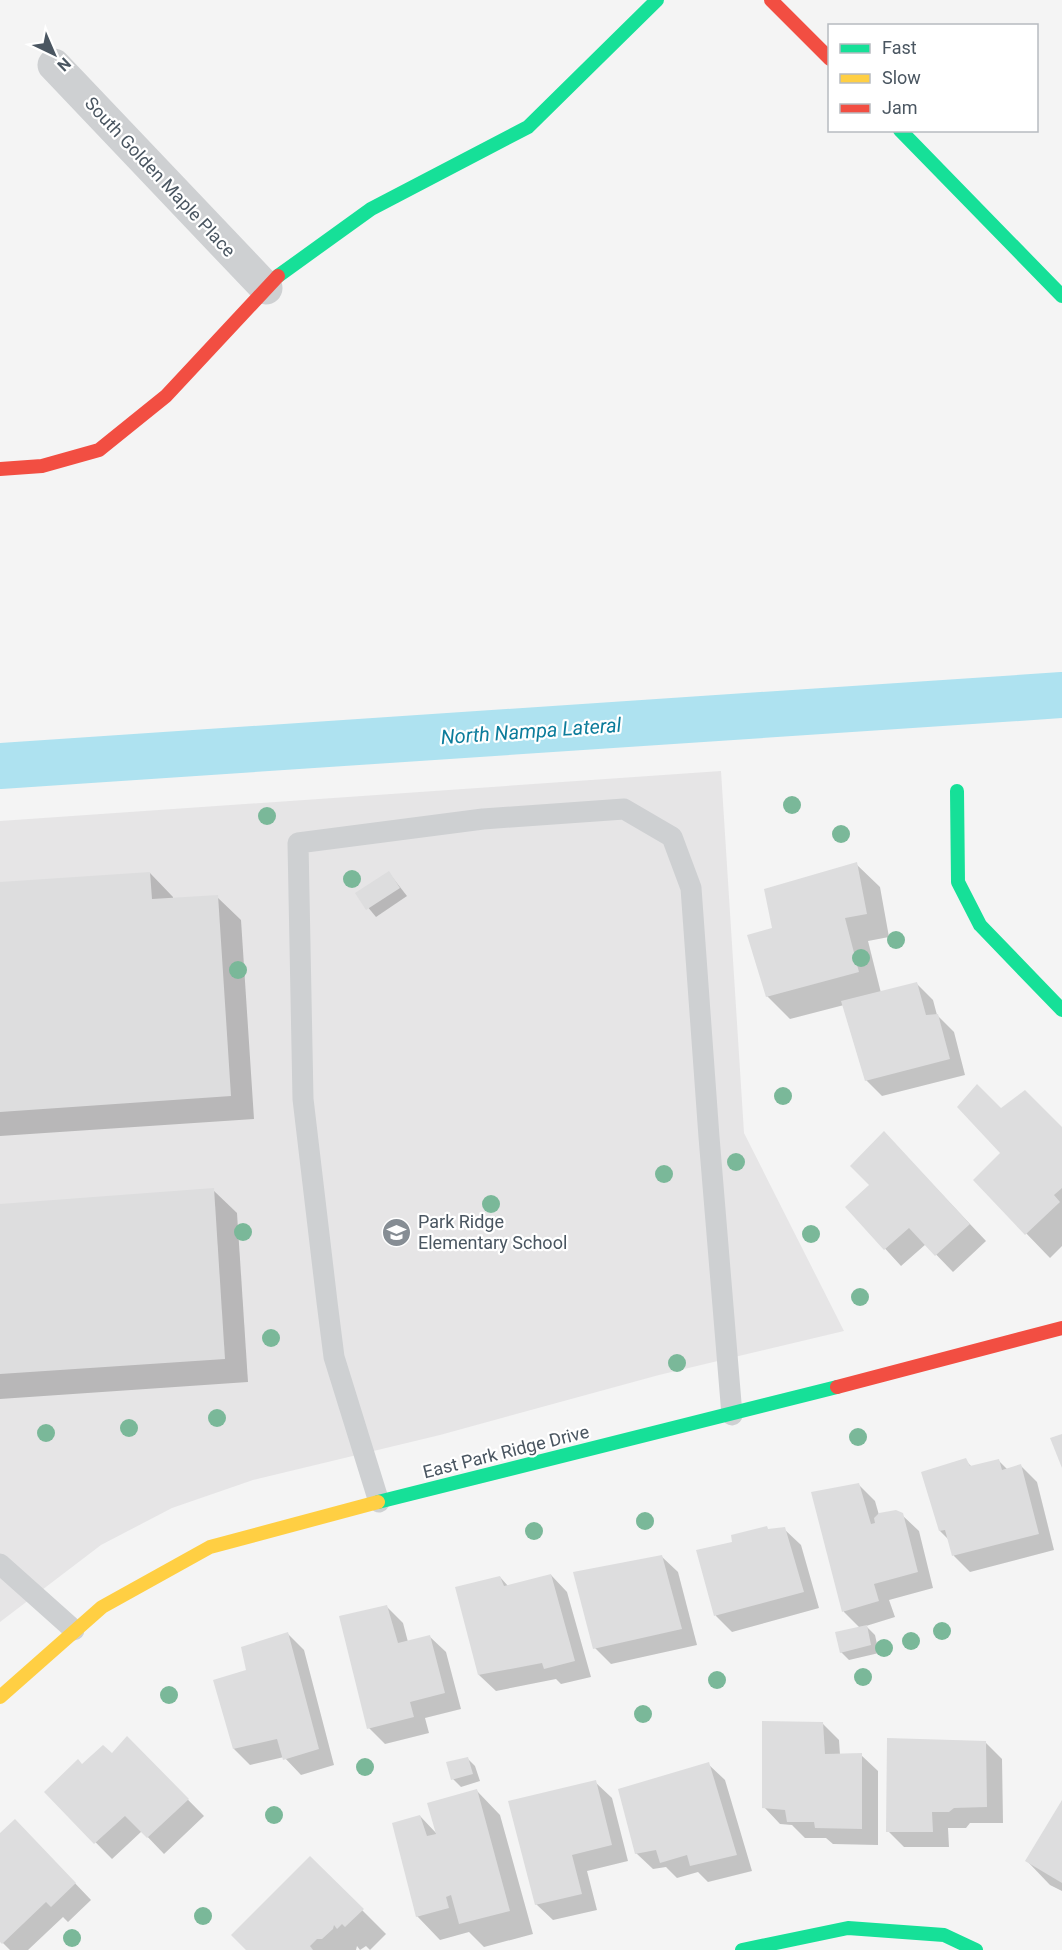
<svg xmlns="http://www.w3.org/2000/svg" width="1062" height="1950" font-family="Roboto,sans-serif">
<style>
.education{fill:#e6e5e6}
.shadow{fill:#0003}
.lines{fill:none;stroke-linecap:round;stroke-linejoin:round}
.canal{stroke:#aee2f0;stroke-width:46}
.building{fill:#ddddde}
.lane{stroke:#ced0d2;stroke-width:21}
.street{stroke:#ced0d2;stroke-width:33}
.fast{stroke:#16e098;stroke-width:14}
.slow{stroke:#ffcf43;stroke-width:14}
.jam{stroke:#f24e42;stroke-width:14}
.tree{fill:#7ab899}
.labels{text-anchor:middle;stroke-width:4.5;stroke-linejoin:round;paint-order:stroke}
.street-label{font-size:18px;fill:#4a5661;stroke:#fff}
.poi-label{font-size:18px;fill:#4a5661;stroke:#fff;text-anchor:start}
.water-label{font-size:20px;font-style:italic;fill:#0c7c9b;stroke:#fff}
</style>
<rect width="100%" height="100%" fill="#f4f4f4"/>
<!-- education -->
<polygon class="education" points="721,771 744,1133 844,1331 659,1375 440,1435 253,1480 172,1508 101,1545 0,1622 0,821"/>
<!-- shadow -->
<g class="shadow">
<polygon points="856,864 880,887 889,937 868,941 881,993 916,983 933,1000 937,1015 954,1032 965,1075 882,1096 866,1080 844,1005 790,1019 767,996 774,929"/>
<polygon points="150,873 173,897 173,900 217,897 241,920 254,1119 0,1136 0,884"/>
<polygon points="389,873 407,896 376,917 357,894"/>
<polygon points="1001,1110 1062,1129 1062,1246 1050,1258 975,1180 1002,1153"/>
<polygon points="884,1133 986,1241 953,1272 926,1244 901,1266 847,1207 871,1186"/>
<polygon points="213,1190 237,1213 248,1382 0,1399 0,1205"/>
<polygon points="965,1460 972,1467 999,1461 1008,1470 1021,1466 1037,1482 1054,1550 970,1572 954,1556 949,1540 940,1531"/>
<polygon points="859,1485 875,1501 879,1515 902,1515 919,1531 933,1588 889,1600 895,1617 866,1626 875,1635 879,1653 849,1660 841,1652 860,1628 844,1612 813,1493"/>
<polygon points="784,1529 801,1545 819,1608 732,1632 716,1616 698,1551 734,1543 770,1531"/>
<polygon points="661,1556 678,1572 697,1645 611,1664 595,1648"/>
<polygon points="551,1575 567,1592 591,1677 561,1684 556,1679 496,1691 479,1675 500,1577 508,1586"/>
<polygon points="386,1606 403,1623 408,1642 429,1636 446,1652 461,1709 425,1718 429,1733 385,1744 369,1728"/>
<polygon points="288,1634 304,1650 334,1765 301,1775 284,1757 250,1765 234,1749 248,1671"/>
<polygon points="822,1723 839,1740 840,1755 861,1755 878,1771 878,1845 833,1844 826,1838 805,1838 792,1825 780,1824 764,1807"/>
<polygon points="127,1738 204,1816 164,1854 142,1831 112,1859 46,1792 82,1766 112,1755"/>
<polygon points="986,1743 1002,1759 1003,1823 970,1823 966,1828 948,1828 949,1847 904,1847 888,1831"/>
<polygon points="467,1758 475,1766 480,1781 461,1787 453,1779"/>
<polygon points="708,1764 725,1780 752,1871 708,1882 698,1872 677,1878 666,1867 653,1869 636,1853"/>
<polygon points="595,1782 612,1798 628,1861 587,1871 597,1910 553,1920 536,1904"/>
<polygon points="477,1791 500,1815 533,1934 484,1947 469,1932 440,1940 417,1916 420,1816 437,1834"/>
<polygon points="1062,1803 1062,1891 1050,1885 1027,1861"/>
<polygon points="0,1836 31,1837 91,1900 68,1922 63,1917 28,1950 10,1950 0,1940"/>
<polygon points="310,1858 386,1934 370,1950 366,1946 360,1950 357,1946 356,1950 248,1950"/>
</g>
<g class="lines">
<!-- canal -->
<polyline class="canal" points="0,766 1062,695"/>
</g>
<!-- building -->
<g class="building">
<polygon points="857,862 867,914 845,918 859,972 766,997 747,935 772,928 764,889"/>
<polygon points="389,871 400,888 366,910 355,893"/>
<polygon points="150,872 152,899 218,895 231,1096 0,1112 0,882"/>
<polygon points="917,982 926,1015 938,1014 950,1059 865,1081 841,1001"/>
<polygon points="977,1084 1001,1108 1025,1090 1062,1127 1062,1188 1054,1195 1060,1202 1025,1235 973,1180 1000,1153 957,1107"/>
<polygon points="884,1131 970,1224 935,1256 909,1228 884,1250 845,1207 869,1185 850,1166"/>
<polygon points="214,1188 225,1359 0,1374 0,1204"/>
<polygon points="1062,1434 1062,1468 1050,1438"/>
<polygon points="966,1458 970,1466 999,1459 1002,1470 1021,1464 1039,1534 952,1556 945,1530 939,1531 921,1472"/>
<polygon points="859,1483 871,1524 875,1523 874,1518 879,1513 896,1510 903,1513 918,1572 874,1584 879,1601 842,1612 811,1492"/>
<polygon points="767,1526 768,1529 785,1527 804,1592 714,1616 696,1550 732,1542 731,1535"/>
<polygon points="662,1555 682,1629 593,1649 573,1572"/>
<polygon points="551,1574 575,1661 544,1669 542,1663 478,1675 455,1587 500,1576 504,1586"/>
<polygon points="387,1605 398,1643 430,1635 445,1693 410,1702 414,1717 367,1729 339,1616"/>
<polygon points="867,1625 871,1645 840,1653 835,1632"/>
<polygon points="288,1632 319,1749 283,1760 277,1739 233,1749 213,1680 246,1670 241,1647"/>
<polygon points="762,1721 823,1722 825,1754 862,1753 862,1829 815,1828 814,1822 787,1822 785,1810 762,1808"/>
<polygon points="127,1736 189,1799 147,1838 125,1816 94,1844 44,1792 78,1759 82,1764 103,1745 112,1753"/>
<polygon points="887,1738 986,1741 987,1807 954,1808 949,1812 932,1812 933,1832 886,1832"/>
<polygon points="468,1757 473,1774 451,1780 446,1762"/>
<polygon points="709,1762 737,1855 690,1866 687,1855 660,1863 656,1850 635,1854 618,1789"/>
<polygon points="596,1780 612,1845 572,1855 582,1894 535,1905 508,1801"/>
<polygon points="477,1789 510,1911 459,1924 451,1895 446,1897 449,1908 416,1917 392,1823 420,1815 427,1836 436,1834 427,1803"/>
<polygon points="1062,1800 1062,1883 1025,1861"/>
<polygon points="15,1819 76,1883 51,1907 46,1902 2,1944 0,1942 0,1833"/>
<polygon points="310,1856 364,1909 345,1927 342,1924 337,1929 334,1925 333,1929 322,1939 317,1939 310,1946 313,1950 246,1950 231,1935"/>
</g>
<g class="lines">
<!-- lane -->
<g class="lane">
<polyline points="379,1502 334,1357 327,1302 303,1099 298,843 483,819 624,809 672,837 691,888 709,1137 732,1415"/>
<polyline points="0,1564 74,1630"/>
</g>
<!-- street -->
<polyline class="street" points="54,65 266,288"/>
<!-- fast -->
<g class="fast">
<polyline points="900,130 1062,296"/>
<polyline points="278,276 371,209 528,127 657,0"/>
<polyline points="957,791 958,882 980,925 1062,1010"/>
<polyline points="378,1502 837,1387"/>
<polyline points="742,1950 848,1928 944,1935 976,1950"/>
</g>
<!-- slow -->
<polyline class="slow" points="0,1697 102,1607 210,1547 378,1502"/>
<!-- jam -->
<g class="jam">
<polyline points="771,0 830,59"/>
<polyline points="0,469 42,466 99,450 166,396 278,276"/>
<polyline points="837,1387 1062,1328"/>
</g>
</g>
<!-- trees -->
<g class="tree">
<circle cx="792" cy="805" r="9"/>
<circle cx="267" cy="816" r="9"/>
<circle cx="841" cy="834" r="9"/>
<circle cx="352" cy="879" r="9"/>
<circle cx="896" cy="940" r="9"/>
<circle cx="861" cy="958" r="9"/>
<circle cx="238" cy="970" r="9"/>
<circle cx="783" cy="1096" r="9"/>
<circle cx="736" cy="1162" r="9"/>
<circle cx="664" cy="1174" r="9"/>
<circle cx="491" cy="1204" r="9"/>
<circle cx="243" cy="1232" r="9"/>
<circle cx="811" cy="1234" r="9"/>
<circle cx="860" cy="1297" r="9"/>
<circle cx="271" cy="1338" r="9"/>
<circle cx="677" cy="1363" r="9"/>
<circle cx="217" cy="1418" r="9"/>
<circle cx="129" cy="1428" r="9"/>
<circle cx="46" cy="1433" r="9"/>
<circle cx="858" cy="1437" r="9"/>
<circle cx="645" cy="1521" r="9"/>
<circle cx="534" cy="1531" r="9"/>
<circle cx="942" cy="1631" r="9"/>
<circle cx="911" cy="1641" r="9"/>
<circle cx="884" cy="1648" r="9"/>
<circle cx="863" cy="1677" r="9"/>
<circle cx="717" cy="1680" r="9"/>
<circle cx="169" cy="1695" r="9"/>
<circle cx="643" cy="1714" r="9"/>
<circle cx="365" cy="1767" r="9"/>
<circle cx="274" cy="1815" r="9"/>
<circle cx="203" cy="1916" r="9"/>
<circle cx="72" cy="1938" r="9"/>
</g>
<!-- icons -->
<defs>
<symbol id="school-disc" viewBox="-11 -11 22 22"><circle r="9.5" fill="#868d94" stroke="#fff"/><path d="M0-5L7-2L0 1L-7-2ZM-4 1L0 2.5L4 1V4Q0 6-4 4Z" fill="#fff"/></symbol>
</defs>
<g fill-rule="evenodd">
<use href="#school-disc" x="380" y="1216" width="33" height="33"/>
</g>
<g class="labels">
<!-- street labels -->
<g class="street-label">
<text transform="translate(160 177) rotate(47)" y="6">South Golden Maple Place</text>
<text transform="translate(506 1452) rotate(-14)" y="6">East Park Ridge Drive</text>
</g>
<!-- poi labels -->
<g class="poi-label">
<text x="418" y="1228">Park Ridge<tspan x="418" dy="21">Elementary School</tspan></text>
</g>
<!-- water labels -->
<g class="water-label">
<text transform="translate(531 731) rotate(-4)" y="7">North Nampa Lateral</text>
</g>
</g>
<!-- legend -->
<rect x="828" y="24" width="210" height="108" fill="#ffffff" stroke="#b7bbc0" stroke-width="1.5"/>
<rect x="840" y="44" width="30" height="9" fill="#16e098" stroke="#b7bbc0" stroke-width="1.5"/>
<text x="882" y="54" font-size="18" fill="#4a5661">Fast</text>
<rect x="840" y="74" width="30" height="9" fill="#ffcf43" stroke="#b7bbc0" stroke-width="1.5"/>
<text x="882" y="84" font-size="18" fill="#4a5661">Slow</text>
<rect x="840" y="104" width="30" height="9" fill="#f24e42" stroke="#b7bbc0" stroke-width="1.5"/>
<text x="882" y="114" font-size="18" fill="#4a5661">Jam</text>
<!-- north arrow -->
<g transform="translate(54 54) rotate(136)" stroke="#ffffff" stroke-width="4.5" paint-order="stroke">
<path d="M0-4.5L10 22L0 15L-10 22Z" fill="#4a5661"/>
<text y="-9" font-size="16" font-weight="bold" text-anchor="middle" fill="#4a5661">N</text>
</g>
</svg>
